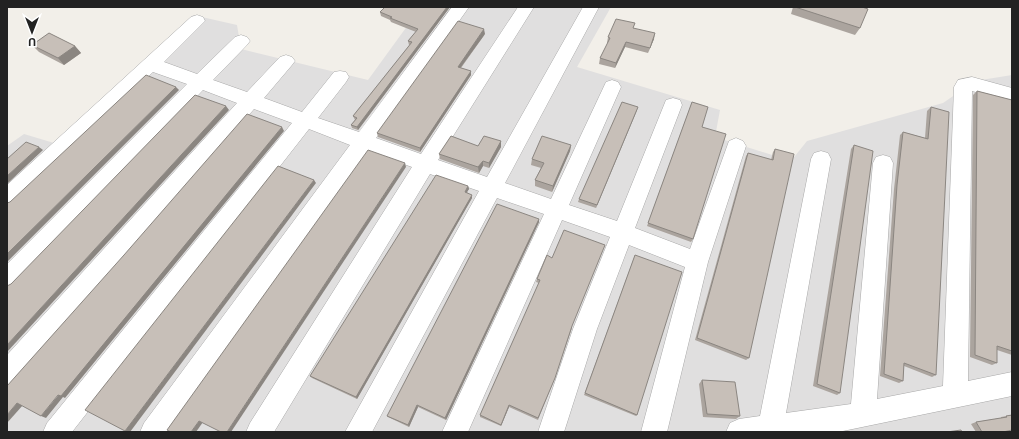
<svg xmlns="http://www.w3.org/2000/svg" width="1019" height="439" font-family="'Noto Sans',sans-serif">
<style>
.residential{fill:#e0dfdf}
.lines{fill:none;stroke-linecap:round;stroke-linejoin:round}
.minor-casing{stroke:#a9a9a9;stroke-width:1}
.minor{fill:#fff;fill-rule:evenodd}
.wall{fill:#aba49e}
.shaded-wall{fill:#8b8681}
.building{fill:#c7bfb8;stroke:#8b8681}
</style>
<rect width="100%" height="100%" fill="#f2efe9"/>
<!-- residential -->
<polygon class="residential" points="421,7 611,7 577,67 720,110 715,137 791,161 807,141 943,103 975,81 1012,75 1012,432 7,432 7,146 24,134 54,143 193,15 237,25 241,49 368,80"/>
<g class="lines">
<defs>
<g id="minor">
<polygon points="452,7 469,7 376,138 421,154 518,7 534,7 438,160 487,177 583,7 599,7 505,183 551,199 606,82 612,80 618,82 621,87 569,205 617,221 664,105 666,100 673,98 680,100 682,105 635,228 690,249 729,141 736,138 743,141 746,146 708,262 667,432 641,432 685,267 629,245 597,329 564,432 538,432 573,329 610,237 562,220 468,432 442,432 544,214 497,198 372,432 345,432 479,191 430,174 274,432 246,432 250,423 412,167 368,151 169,432 140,432 144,423 350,145 309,129 72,432 43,432 47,423 292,123 254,109 16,382 7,385 7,355 237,103 203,90 15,286 7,289 7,264 187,84 153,72 14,204 7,207 7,185 191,17 197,15 203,17 205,21 164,62 197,74 235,37 241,35 247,37 250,41 247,45 213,80 247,92 280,57 286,55 292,57 295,61 292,65 264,98 302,112 334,72 340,71 346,72 349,77 346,82 318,118 359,132"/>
<polygon points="972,77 1012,88 1012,102 972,91 968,381 1012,372 1012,396 838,432 726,432 730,423 739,419 760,416 811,159 814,153 821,151 828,153 831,159 786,413 851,404 873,163 876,157 883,155 890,157 893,163 877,399 943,386 954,87 958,80"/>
</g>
</defs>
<!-- minor casing -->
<use href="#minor" class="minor-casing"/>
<!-- minor -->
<use href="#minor" class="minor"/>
</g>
<!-- wall -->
<g class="wall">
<polygon points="450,7 358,130 352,128 351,125 355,120 353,116 410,45 409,45 408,41 416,32 391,22 390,20 381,16 380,12"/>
<polygon points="793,7 862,7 860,28 855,35 791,14"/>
<polygon points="635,23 633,28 654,39 648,53 625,47 615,68 599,64 600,58 608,43 607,43 608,37"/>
<polygon points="485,34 461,68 471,75 420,152 378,137 377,133"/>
<polygon points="32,45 75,46 81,53 64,65 39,52"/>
<polygon points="977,91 1012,100 1012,355 997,350 997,363 992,365 970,357 973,95"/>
<polygon points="692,102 693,239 691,242 647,226"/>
<polygon points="931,107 936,375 932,377 904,366 903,381 899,383 880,376 894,189 900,135 903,132 925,138 927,111"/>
<polygon points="637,110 596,208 578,202 579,199"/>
<polygon points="501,141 501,147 489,168 483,166 479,173 440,159 439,154"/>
<polygon points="571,145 570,151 552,192 535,186 535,180 541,168 531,165 532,159"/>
<polygon points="854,145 840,393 837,395 813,386 851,149"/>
<polygon points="775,149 749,358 746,360 695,340 746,156 748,153 771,160 773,152"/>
<polygon points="468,186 469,189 467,192 472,198 357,399 312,378 310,376"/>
<polygon points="539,219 539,222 446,420 418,407 409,427 388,417 387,416"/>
<polygon points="547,255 572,328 554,380 538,420 509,407 501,426 480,417 480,415 539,283 536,282 537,279"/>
<polygon points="635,255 637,415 636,416 584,395"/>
<polygon points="702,380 740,416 736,419 703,417 699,384"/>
<polygon points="1012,415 1004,432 976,432 971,424 976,422 1001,418 1001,417"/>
</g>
<!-- shaded-wall -->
<g class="shaded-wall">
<polygon points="447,7 450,7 358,130 357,127"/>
<polygon points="484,29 485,34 458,71 458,67"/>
<polygon points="655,33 654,39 648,53 650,48"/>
<polygon points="626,42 625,47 615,68 616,63"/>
<polygon points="75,46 81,53 64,65 58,58"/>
<polygon points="471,71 471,75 420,152 420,148"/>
<polygon points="176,87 179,90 7,262 7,254"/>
<polygon points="226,106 229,110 7,352 7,345"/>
<polygon points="638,107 637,110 596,208 597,205"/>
<polygon points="282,127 284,131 65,398 63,397 46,418 41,416"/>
<polygon points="501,141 501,147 489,168 489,163"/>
<polygon points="571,145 570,151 552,192 553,186"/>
<polygon points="39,147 43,150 7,184 7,176"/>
<polygon points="483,161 483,166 479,173 478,167"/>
<polygon points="405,163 406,167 231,432 227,432"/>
<polygon points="314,180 316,183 130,432 125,431"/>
<polygon points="468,186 469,189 465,195 465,192"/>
<polygon points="472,195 472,198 357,399 356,397"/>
<polygon points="539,219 539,222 446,420 445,418"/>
<polygon points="17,403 23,405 7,423 7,415"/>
<polygon points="417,405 418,407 409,427 408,425"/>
<polygon points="509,405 509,407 501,426 501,425"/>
<polygon points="199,421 203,422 196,432 191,432"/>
</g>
<!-- building -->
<g class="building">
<polygon points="385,7 447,7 357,127 351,125 357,118 353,116 412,42 408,41 418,29 390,18 392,17 380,12"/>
<polygon points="795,7 862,7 868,9 860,28"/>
<polygon points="616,19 635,23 633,28 655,33 650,48 626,42 616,63 600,58 610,38 608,37"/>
<polygon points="458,21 484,29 458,67 471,71 420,148 377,133"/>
<polygon points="49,33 75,46 58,58 32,45"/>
<polygon points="146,75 176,87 7,254 7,203 10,202"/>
<polygon points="977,91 1012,100 1012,351 997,346 997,363 975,355"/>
<polygon points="195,95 226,106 7,345 7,286 11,284"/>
<polygon points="622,102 638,107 597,205 579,199"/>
<polygon points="692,102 708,107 702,127 726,134 693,239 648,223"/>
<polygon points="931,107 949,112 936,375 904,363 903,381 884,374 897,185 903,132 928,139"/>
<polygon points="247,114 282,127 61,396 58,395 41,416 17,403 7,415 7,386 124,255"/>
<polygon points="451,136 478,146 484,136 501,141 489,163 483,161 478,167 439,154"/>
<polygon points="542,136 571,145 553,186 535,180 544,163 532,159"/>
<polygon points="26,142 39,147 7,176 7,159"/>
<polygon points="854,145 873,151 840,393 817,384"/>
<polygon points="775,149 794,154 749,358 697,338 748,153 773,160"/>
<polygon points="368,150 405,163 227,432 221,432 199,421 191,432 171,432 167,430"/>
<polygon points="278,166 314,180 125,431 85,410"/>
<polygon points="436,175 468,186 465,192 472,195 356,397 310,376"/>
<polygon points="497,204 539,219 445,418 417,405 408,425 387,416"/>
<polygon points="564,230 605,245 572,326 555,378 538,418 509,405 501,425 480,415 540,280 537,279 547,255 552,258"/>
<polygon points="635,255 682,272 637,415 585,393"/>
<polygon points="702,380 735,382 740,416 707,414"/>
<polygon points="1012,415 1012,430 1003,432 982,432 976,422 1007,417 1006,416"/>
<polygon points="961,430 962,432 947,432"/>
</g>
<!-- border -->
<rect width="1019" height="439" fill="none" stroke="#222222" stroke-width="16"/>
<!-- north arrow -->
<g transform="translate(32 32) rotate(180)" stroke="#ffffff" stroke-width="3" paint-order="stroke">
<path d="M0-3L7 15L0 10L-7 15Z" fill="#222222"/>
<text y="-6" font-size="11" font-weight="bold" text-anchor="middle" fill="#222222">U</text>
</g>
</svg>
